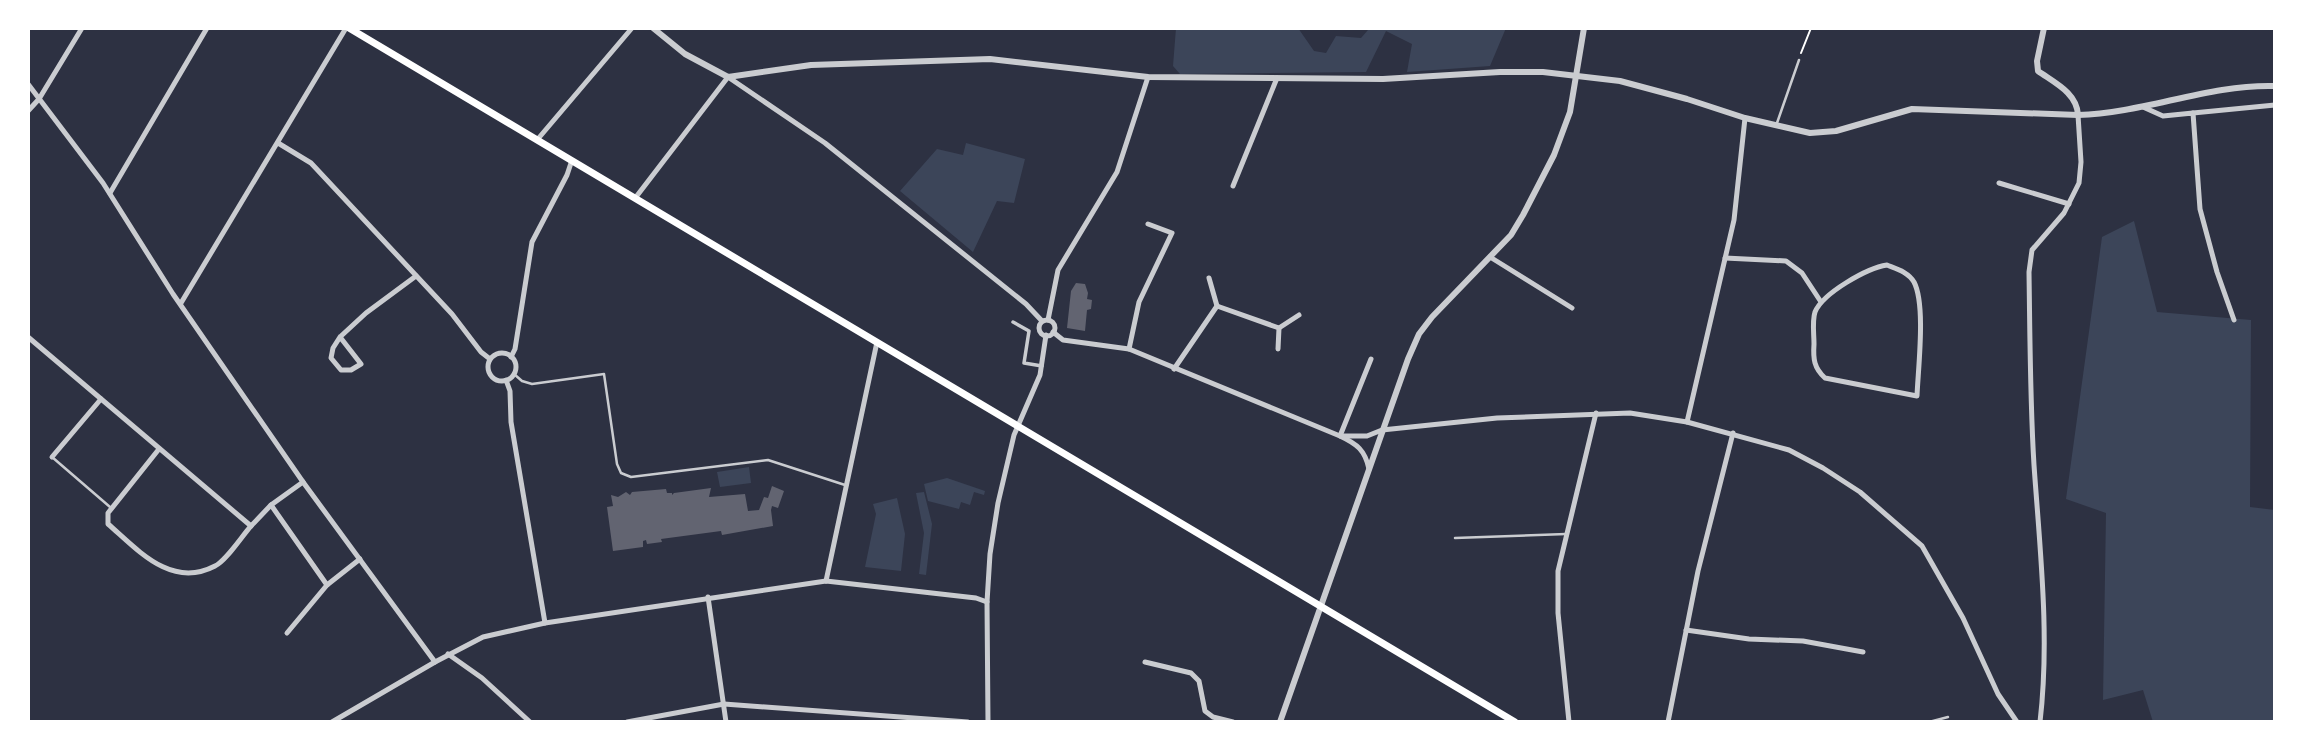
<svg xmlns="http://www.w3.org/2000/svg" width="2303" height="750" font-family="Helvetica,sans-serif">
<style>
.green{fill:#3c4559}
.building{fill:#626471}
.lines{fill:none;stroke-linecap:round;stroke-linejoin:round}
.path{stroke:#fff;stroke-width:2}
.service{stroke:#caccd0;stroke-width:2.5}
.pedestrian{stroke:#caccd0;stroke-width:3.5}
.minor{stroke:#caccd0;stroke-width:5}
.tertiary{stroke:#caccd0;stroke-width:6}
.secondary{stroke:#fff;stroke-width:7}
</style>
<rect width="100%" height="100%" fill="#2d3142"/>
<!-- green -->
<g class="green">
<polygon points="1176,28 1298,28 1314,51 1326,53 1336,36 1361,38 1368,30 1367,28 1506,28 1490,66 1407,72 1412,44 1386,31 1366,72 1180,74 1173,66"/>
<polygon points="966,143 1025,159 1014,203 997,201 973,252 900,191 937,149 963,155"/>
<polygon points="2134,221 2157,312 2251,320 2250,507 2275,510 2275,722 2153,722 2143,690 2103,700 2106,513 2066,499 2102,237"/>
<polygon points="749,467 751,483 720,487 717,472"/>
<polygon points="947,478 985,491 984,495 974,492 970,505 961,502 959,509 928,501 924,484"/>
<polygon points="924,492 932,524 926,575 919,574 924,533 916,493"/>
<polygon points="897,498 905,534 901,571 865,567 876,514 873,504"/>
</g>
<!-- building -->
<g class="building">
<polygon points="1076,283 1085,284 1088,293 1087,299 1092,300 1091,309 1087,310 1085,331 1067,328 1071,291"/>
<polygon points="772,486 784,491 778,508 772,506 771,510 773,526 722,535 721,531 661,539 662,542 647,544 646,540 643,541 643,547 613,551 607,507 613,506 611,495 618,497 626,492 630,495 632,492 666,489 667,493 672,493 672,495 674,493 711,488 709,497 745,494 748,511 759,510 764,497 768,498"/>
</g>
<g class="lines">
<!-- path -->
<polyline class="path" points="1801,53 1811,28"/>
<!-- service -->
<g class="service">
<polyline points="1777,123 1799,60"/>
<polyline points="514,374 522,381 532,384 604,374 617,464 621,473 631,477 768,460 845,485"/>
<polyline points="52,457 110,507"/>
<polyline points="1455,538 1566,534"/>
<polyline points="1929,722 1948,717"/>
</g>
<!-- pedestrian -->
<polyline class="pedestrian" points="1013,322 1029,331 1024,363 1042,366"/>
<!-- minor -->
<g class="minor">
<polyline points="28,84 103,183 173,294 303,482 435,662"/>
<polyline points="2143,107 2163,116 2193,113 2200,209 2217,272 2234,320"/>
<polyline points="28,111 39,99 82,28"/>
<polyline points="2193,113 2275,105"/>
<polyline points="537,140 632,28"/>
<polyline points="278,143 311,163 452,314 481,352 490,359"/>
<polyline points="1999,183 2069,204"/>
<polyline points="1233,186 1277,78"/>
<polyline points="110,193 207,28"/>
<polyline points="636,197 728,77 825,143 1026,304 1042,321"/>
<polyline points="1490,257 1572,308"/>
<polyline points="1725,258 1786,261 1802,273 1821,302"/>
<path d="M1887,265C1897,269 1908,272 1914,282C1926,305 1918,369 1917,396L1825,378C1814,368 1813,359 1814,344C1814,334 1812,321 1815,312C1823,293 1867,268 1887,265Z"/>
<polyline points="1209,278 1217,306"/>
<polyline points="181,303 346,28"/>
<polyline points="1048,320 1058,270 1117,172 1148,77"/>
<circle cx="1047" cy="328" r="8"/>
<polyline points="1279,328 1299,315"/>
<polyline points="1053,332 1063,340 1129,349 1340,436 1367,436 1382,430 1497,418 1630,413 1687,422 1789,450 1823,468 1860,492 1922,546 1963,618 1998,694 2017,722"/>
<polyline points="28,337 251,526 271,505 303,482"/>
<polyline points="340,337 333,348 331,358 341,370 351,370 361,364 340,337 366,313 416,276"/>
<polyline points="1129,349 1139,302 1172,233 1148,224"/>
<circle cx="502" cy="367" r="14"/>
<polyline points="511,357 515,349 532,242 567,175 572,160"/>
<polyline points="1174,369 1217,306 1279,328 1278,349"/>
<polyline points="506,380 510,391 511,422 545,623"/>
<polyline points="1687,422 1734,220 1745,118"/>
<path d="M159,449L108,513V524C138,550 171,589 215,566C226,561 242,536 251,526"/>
<polyline points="52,457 101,399"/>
<path d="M1369,469C1365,450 1357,444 1340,436L1371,359"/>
<polyline points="271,505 327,585"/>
<polyline points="826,581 877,342"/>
<polyline points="708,597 726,722"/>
<polyline points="1686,630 1749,639 1803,641 1863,652"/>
<polyline points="287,633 327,585 360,559"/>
<polyline points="448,654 482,678 530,722"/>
<polyline points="1145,662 1191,673 1199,681 1205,711 1213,717 1233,722"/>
<polyline points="332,722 435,662 483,637 545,623 826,581 976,598 987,602"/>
<polyline points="627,722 724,704 968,722"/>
<polyline points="988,722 987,602 990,554 998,503 1014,435 1040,375 1046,335"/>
<polyline points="1569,722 1558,613 1558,571 1596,413"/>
<polyline points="1668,722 1698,571 1733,433"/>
<path d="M2040,722C2050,637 2040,551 2034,465C2030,401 2030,337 2029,272L2032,250L2064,213L2079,183L2081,162L2078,115"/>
</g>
<!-- tertiary -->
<g class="tertiary">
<path d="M653,28L685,54L728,77L811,65L990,59L1148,77L1383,79L1500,72H1543L1620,81L1687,99L1745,118L1810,133L1836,131L1912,109L2078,115C2145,113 2208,84 2275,86"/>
<path d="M2044,28L2037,61L2038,71C2055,83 2077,93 2078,115"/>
<polyline points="1280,722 1408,359 1419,334 1432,317 1511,235 1523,215 1554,155 1570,112 1584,28"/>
</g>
<!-- secondary -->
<polyline class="secondary" points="349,28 1515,722"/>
</g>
<!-- border -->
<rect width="2303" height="750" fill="none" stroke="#ffffff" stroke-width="60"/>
</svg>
